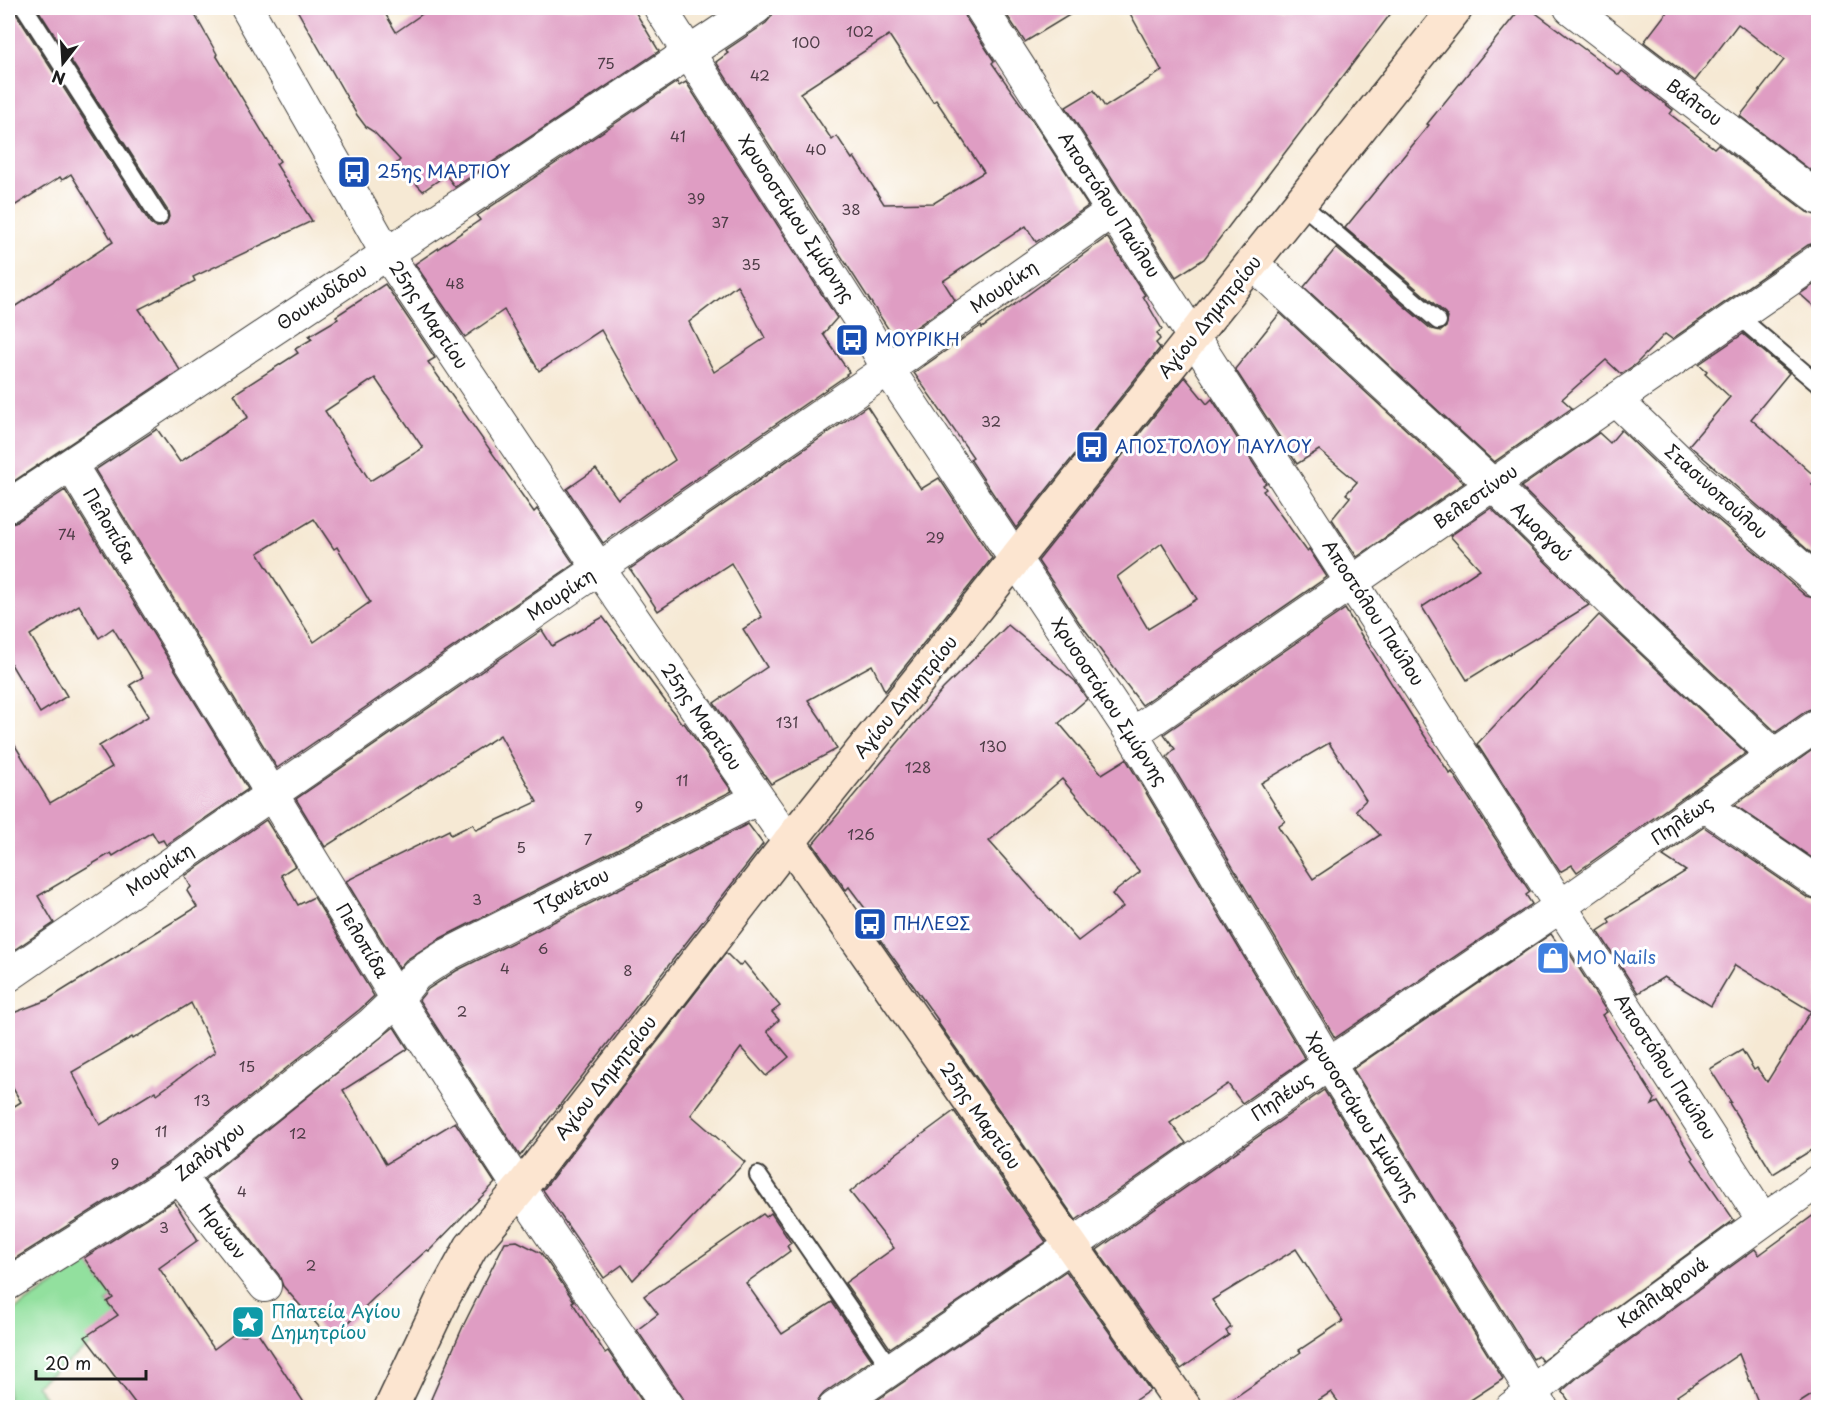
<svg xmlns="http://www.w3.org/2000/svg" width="1826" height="1415" font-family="'Playpen Sans',sans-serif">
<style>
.green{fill:#92e09e;stroke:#577e5d;stroke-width:1.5}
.building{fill:#df9dc3;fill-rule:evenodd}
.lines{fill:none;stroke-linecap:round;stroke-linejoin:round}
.lane-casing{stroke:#3d3b38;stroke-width:20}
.street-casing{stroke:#3d3b38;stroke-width:34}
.secondary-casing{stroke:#3d3b38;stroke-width:36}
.lane{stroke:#fff;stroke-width:16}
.street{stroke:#fff;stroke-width:32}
.secondary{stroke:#fce5d0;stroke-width:33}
.labels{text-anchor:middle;stroke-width:6;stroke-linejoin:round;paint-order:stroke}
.number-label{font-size:15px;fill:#4d3c46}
.street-label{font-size:18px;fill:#1c1c1c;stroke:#fff}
.transit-label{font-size:18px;fill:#164399;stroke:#fff;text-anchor:start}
.shop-label{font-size:18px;fill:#366cbe;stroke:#fff;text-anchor:start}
.culture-label{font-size:18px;fill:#0d838f;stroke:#fff;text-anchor:start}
</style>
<rect width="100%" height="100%" fill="#fff"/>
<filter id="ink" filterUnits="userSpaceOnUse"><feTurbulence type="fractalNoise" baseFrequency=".0167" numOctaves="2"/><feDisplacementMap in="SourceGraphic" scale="12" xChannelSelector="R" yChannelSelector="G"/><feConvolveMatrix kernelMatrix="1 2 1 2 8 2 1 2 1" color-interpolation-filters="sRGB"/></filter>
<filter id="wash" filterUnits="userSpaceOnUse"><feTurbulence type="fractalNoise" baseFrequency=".008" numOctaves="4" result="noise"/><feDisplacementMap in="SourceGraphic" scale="24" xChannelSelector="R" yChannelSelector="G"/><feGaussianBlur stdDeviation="1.35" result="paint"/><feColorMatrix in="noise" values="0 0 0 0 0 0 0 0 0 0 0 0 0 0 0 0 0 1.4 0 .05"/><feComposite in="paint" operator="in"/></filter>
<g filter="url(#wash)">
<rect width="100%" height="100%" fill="#f6e9d4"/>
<!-- green -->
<polygon class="green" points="88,1263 113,1298 107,1302 118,1315 91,1345 36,1385 53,1407 8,1408 8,1314"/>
<g id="blocks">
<!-- building -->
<g class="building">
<polygon points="37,8 191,8 217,54 216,55 280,161 276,164 312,221 193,277 195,281 139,309 180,370 8,485 8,311 113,242 71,174 62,180 60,177 8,210 8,17 15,12 150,223 155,227 160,227 165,225 169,217 168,211"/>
<polygon points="296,8 382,8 396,32 431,8 633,8 659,51 455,187 446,175 423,191 397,163 400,160 374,132 366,127 357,115"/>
<path d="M774,8H963L966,18L994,61L992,63L1036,126L1088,206L1036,242L1026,226L943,281L955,300L896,341L716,62L728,53L726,50L766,23L772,16ZM889,35L933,102L936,100L984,172L934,203L884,204L854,157L852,159L837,136L832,140L800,93Z"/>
<polygon points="1002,8 1081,8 1025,42"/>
<polygon points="1127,8 1395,8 1204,259 1176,277 1066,107 1094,90 1105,107 1162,71"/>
<polygon points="1521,8 1529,8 1619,75 1622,71 1673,110 1670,114 1714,148 1718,144 1807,212 1818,216 1818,242 1808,245 1672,339 1665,334 1636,364 1621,374 1606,360 1562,399 1572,408 1494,462 1304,287 1336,248 1431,329 1441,331 1446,327 1448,318 1445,313 1345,228 1429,125 1427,124"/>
<polygon points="1670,8 1818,8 1818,176 1740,116 1784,60 1738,24 1695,81 1644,42"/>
<path d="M677,82L679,86L686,82L837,318L823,334L849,372L846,374L847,375L603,543L567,489L596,469L618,499L675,460L601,330L539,371L504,310L465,337L415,264L480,220L477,216ZM737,285L765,338L714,372L689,322Z"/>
<polygon points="1107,237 1145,295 1143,296 1162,329 1157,333 1160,339 1156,343 1160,348 1016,528 970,459 973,457 914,373 981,326 982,328"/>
<polygon points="1818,282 1818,310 1800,294"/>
<path d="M385,284L435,358L428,362L534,512L537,509L574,564L277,768L95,470L157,429L180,462L248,417L234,394L298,353L295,349L312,339L309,336L338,319L336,316ZM375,378L423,448L370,481L325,411ZM314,519L334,549L337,547L370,602L314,642L258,553Z"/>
<polygon points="1280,313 1464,483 1357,557 1332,519 1350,497 1346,494 1357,482 1319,450 1297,464 1235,369"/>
<polygon points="1743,334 1789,373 1751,419 1818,479 1812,485 1818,490 1818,559 1689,445 1730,397 1705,374 1707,371 1699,364"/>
<path d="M1185,377L1207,404L1212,399L1266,483L1263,485L1266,489L1263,491L1307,551L1309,549L1327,577L1142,705L1079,622L1038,561ZM1162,543L1197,599L1148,629L1117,577Z"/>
<polygon points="867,406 921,489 939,478 992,558 885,691 872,665 808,700 821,719 837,749 771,784 714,703 767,667 743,629 762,617 731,563 658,611 630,569"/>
<polygon points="1621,430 1680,487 1806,596 1818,599 1818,707 1808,710 1776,732 1636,601 1521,487 1599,433 1610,443"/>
<polygon points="65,490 248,789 166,845 163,840 158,842 152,832 113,856 111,853 38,896 54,923 8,954 8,734 50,803 112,767 99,746 149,716 130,685 143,677 113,628 99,638 79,605 30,635 67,696 40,713 8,659 8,524 18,521"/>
<polygon points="1491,508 1589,605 1467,680 1422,607 1480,569 1450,536"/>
<path d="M1345,609L1418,726L1450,774L1452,772L1530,892L1526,895L1532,904L1335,1038L1167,757L1175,749L1164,734ZM1329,743L1366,800L1356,810L1380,835L1313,879L1278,826L1285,821L1261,783Z"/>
<polygon points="1599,615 1746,753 1577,872 1572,865 1560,872 1477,744"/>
<polygon points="603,617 682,724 684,723 732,791 439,939 406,960 399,968 346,881 449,830 451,835 473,824 476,830 537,802 500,735 325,847 296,799 542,630 552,646"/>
<path d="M1008,625L1075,681L1087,699L1059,723L1102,774L1126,759L1305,1059L1242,1103L1228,1084L1170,1123L1186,1143L1076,1220L937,1021L938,1020L879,938L885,935L849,887L846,890L813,844L943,689ZM1062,779L1140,872L1112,894L1123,907L1078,941L989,841Z"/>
<polygon points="1818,746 1818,862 1735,805"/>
<path d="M266,820L295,866L281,875L298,905L314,897L374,996L359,1010L169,1162L8,1263V1110L21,1102L8,1080V1015L47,1000L197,907L187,891L191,887L185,876ZM191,1003L215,1052L157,1094L155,1091L100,1125L72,1072L132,1037L133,1039Z"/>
<polygon points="748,824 763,844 520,1156 419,1000 428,989 456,971"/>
<polygon points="1704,827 1808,898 1818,901 1818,1146 1773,1174 1729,1103 1731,1102 1710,1069 1742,1050 1754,1070 1757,1068 1767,1082 1811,1011 1735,965 1711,1006 1664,977 1638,993 1598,931 1610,923 1608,919 1686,871 1663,856"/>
<polygon points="1551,934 1564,953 1568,951 1607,1012 1602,1015 1655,1099 1652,1105 1658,1102 1693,1158 1692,1159 1734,1220 1542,1361 1538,1356 1533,1359 1353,1069"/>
<polygon points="726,953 739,966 744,962 780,1006 772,1012 779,1020 767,1031 789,1057 766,1076 741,1048 691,1115 745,1162 633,1280 622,1265 604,1278 543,1190"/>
<polygon points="394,1027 408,1049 343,1090 386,1164 455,1122 495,1183 429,1251 427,1250 374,1298 340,1331 335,1334 328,1333 321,1329 283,1286 279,1275 204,1180"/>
<polygon points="1324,1090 1503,1379 1460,1407 1342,1407 1331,1392 1308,1407 1221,1407 1301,1352 1299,1350 1343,1321 1296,1249 1212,1300 1231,1327 1226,1331 1229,1335 1181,1369 1097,1250"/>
<polygon points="954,1111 1046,1242 890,1348 845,1283 894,1248 850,1192 897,1153"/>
<polygon points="174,1201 198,1240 159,1268 214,1349 234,1334 244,1336 255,1328 307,1407 138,1407 85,1337 118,1315 107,1302 113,1298 84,1258"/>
<polygon points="1818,1212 1818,1391 1793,1407 1760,1407 1739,1354 1677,1396 1684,1407 1573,1407 1562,1391 1577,1378 1755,1249 1759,1255"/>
<polygon points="771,1213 791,1243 787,1246 790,1251 746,1283 782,1334 832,1302 872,1360 824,1393 818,1400 816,1407 686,1407 683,1398 637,1330 658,1314 644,1296 763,1214 766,1217"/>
<polygon points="517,1241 541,1253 574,1301 572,1302 605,1353 608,1351 646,1407 445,1407 431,1399 464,1324 505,1242"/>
<polygon points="1066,1271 1150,1390 1125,1407 867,1407"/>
</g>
</g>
</g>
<g filter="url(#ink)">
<use href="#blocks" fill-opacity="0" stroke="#3d3b38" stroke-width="1.5"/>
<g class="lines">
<defs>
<g id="lane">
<polyline points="25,8 159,217"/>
<polyline points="1300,203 1438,321"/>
<polyline points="1738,316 1818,384"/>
<polyline points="758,1175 891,1369"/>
</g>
<g id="street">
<polyline points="247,8 387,254 599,569 789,842"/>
<polyline points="660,8 863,325 888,369 1132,734 1329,1064 1542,1408"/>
<polyline points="981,8 1763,1220"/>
<polyline points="1570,8 1818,198"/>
<polyline points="1252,263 1493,485 1624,614 1774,755"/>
<polyline points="1616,400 1692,473 1818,582"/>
<polyline points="71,465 397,999 520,1189 668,1408"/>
<polyline points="8,506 756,8"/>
<polyline points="1132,734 1818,260"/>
<polyline points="1704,805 1818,883"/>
<polyline points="8,976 888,369 1112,211"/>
<polyline points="179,1177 265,1286"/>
<polyline points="8,1284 179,1177 371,1024 397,999 416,975 447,955 757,799"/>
<polyline points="834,1408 1071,1246 1329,1064 1561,906 1774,755 1818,725"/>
<polyline points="1511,1408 1533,1392 1566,1364 1818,1181"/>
</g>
<g id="secondary">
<polyline points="789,842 1185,1408"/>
<polyline points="391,1408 444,1296 471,1247 520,1189 789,842 1456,8"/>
</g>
</defs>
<!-- lane casing -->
<use href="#lane" class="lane-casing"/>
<!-- street casing -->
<use href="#street" class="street-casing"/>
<!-- secondary casing -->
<use href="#secondary" class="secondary-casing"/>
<!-- lane -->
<use href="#lane" class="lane"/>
<!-- street -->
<use href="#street" class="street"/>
<!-- secondary -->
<use href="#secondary" class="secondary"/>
</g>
</g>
<!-- icons -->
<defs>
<symbol id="bus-square" viewBox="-11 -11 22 22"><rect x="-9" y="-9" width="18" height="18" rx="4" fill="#1a4fb4" stroke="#fff"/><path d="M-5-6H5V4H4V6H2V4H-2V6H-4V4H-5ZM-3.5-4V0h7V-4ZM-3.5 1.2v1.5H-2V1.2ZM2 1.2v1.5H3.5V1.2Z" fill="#fff"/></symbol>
<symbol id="shop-square" viewBox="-11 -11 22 22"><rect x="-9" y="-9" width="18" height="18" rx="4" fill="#3f7fe0" stroke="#fff"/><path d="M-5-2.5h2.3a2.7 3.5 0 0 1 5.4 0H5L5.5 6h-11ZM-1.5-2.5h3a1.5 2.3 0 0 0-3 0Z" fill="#fff"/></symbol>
<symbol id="sight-square" viewBox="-11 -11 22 22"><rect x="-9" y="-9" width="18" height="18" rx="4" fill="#0f9aa8" stroke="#fff"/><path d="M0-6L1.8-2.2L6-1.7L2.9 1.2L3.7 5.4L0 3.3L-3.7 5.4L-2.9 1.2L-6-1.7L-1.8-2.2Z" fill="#fff"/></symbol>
</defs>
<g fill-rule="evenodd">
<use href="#bus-square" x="335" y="153" width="38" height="38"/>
<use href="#bus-square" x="833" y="321" width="38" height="38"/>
<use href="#bus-square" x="1073" y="428" width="38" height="38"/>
<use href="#bus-square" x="851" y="905" width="38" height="38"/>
<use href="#shop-square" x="1534" y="939" width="38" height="38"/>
<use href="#sight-square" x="229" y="1303" width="38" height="38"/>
</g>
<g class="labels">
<!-- number labels -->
<g class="number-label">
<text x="860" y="37">102</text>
<text x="806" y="48">100</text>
<text x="606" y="69">75</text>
<text x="760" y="81">42</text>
<text x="678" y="142">41</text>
<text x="816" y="155">40</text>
<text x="696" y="204">39</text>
<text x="851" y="215">38</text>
<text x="720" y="228">37</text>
<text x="751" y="270">35</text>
<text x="455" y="289">48</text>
<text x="991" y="427">32</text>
<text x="67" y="540">74</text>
<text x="935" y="543">29</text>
<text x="787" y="728">131</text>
<text x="993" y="752">130</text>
<text x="918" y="773">128</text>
<text x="682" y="786">11</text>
<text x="639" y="812">9</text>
<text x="861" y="840">126</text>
<text x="588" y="845">7</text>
<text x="521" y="853">5</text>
<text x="477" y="905">3</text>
<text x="543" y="954">6</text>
<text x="505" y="974">4</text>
<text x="628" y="976">8</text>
<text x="462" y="1017">2</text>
<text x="247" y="1072">15</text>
<text x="202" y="1106">13</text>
<text x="161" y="1137">11</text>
<text x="298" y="1139">12</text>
<text x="115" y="1169">9</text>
<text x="242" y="1197">4</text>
<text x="164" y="1233">3</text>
<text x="311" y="1271">2</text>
</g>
<!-- street labels -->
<g class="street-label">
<text transform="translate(1694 103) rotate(37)" y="6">Βάλτου</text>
<text transform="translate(1109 205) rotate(57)" y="6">Αποστόλου Παύλου</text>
<text transform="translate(796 219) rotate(57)" y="6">Χρυσοστόμου Σμύρνης</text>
<text transform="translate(1004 287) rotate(-35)" y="6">Μουρίκη</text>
<text transform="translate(322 297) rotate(-34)" y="6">Θουκυδίδου</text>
<text transform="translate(428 315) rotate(56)" y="6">25ης Μαρτίου</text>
<text transform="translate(1210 317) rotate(-51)" y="6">Αγίου Δημητρίου</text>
<text transform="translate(1716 492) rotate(42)" y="6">Στασινοπούλου</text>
<text transform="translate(1476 497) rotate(-35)" y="6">Βελεστίνου</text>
<text transform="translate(109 526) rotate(59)" y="6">Πελοπίδα</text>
<text transform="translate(1541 532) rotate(45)" y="6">Αμοργού</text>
<text transform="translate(561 595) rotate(-34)" y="6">Μουρίκη</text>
<text transform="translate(1373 613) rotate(57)" y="6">Αποστόλου Παύλου</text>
<text transform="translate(906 697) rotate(-51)" y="6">Αγίου Δημητρίου</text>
<text transform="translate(1109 702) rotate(57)" y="6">Χρυσοστόμου Σμύρνης</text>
<text transform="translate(701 717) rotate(55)" y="6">25ης Μαρτίου</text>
<text transform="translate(1682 821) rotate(-35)" y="6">Πηλέως</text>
<text transform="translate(160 870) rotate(-35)" y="6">Μουρίκη</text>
<text transform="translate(572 892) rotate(-27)" y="6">Τζανέτου</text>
<text transform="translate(362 941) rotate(59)" y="6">Πελοπίδα</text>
<text transform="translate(1665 1067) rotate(57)" y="6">Αποστόλου Παύλου</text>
<text transform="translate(606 1078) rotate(-52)" y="6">Αγίου Δημητρίου</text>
<text transform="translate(1282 1097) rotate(-35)" y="6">Πηλέως</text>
<text transform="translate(980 1116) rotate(55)" y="6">25ης Μαρτίου</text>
<text transform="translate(1362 1117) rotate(58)" y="6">Χρυσοστόμου Σμύρνης</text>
<text transform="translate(210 1152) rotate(-38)" y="6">Ζαλόγγου</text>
<text transform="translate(222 1232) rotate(52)" y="6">Ηρώων</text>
<text transform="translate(1663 1293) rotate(-36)" y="6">Καλλιφρονά</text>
</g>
<!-- transit labels -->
<g class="transit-label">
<text x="377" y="178">25ης ΜΑΡΤΙΟΥ</text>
<text x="875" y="346">ΜΟΥΡΙΚΗ</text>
<text x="1115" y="453">ΑΠΟΣΤΟΛΟΥ ΠΑΥΛΟΥ</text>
<text x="893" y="930">ΠΗΛΕΩΣ</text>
</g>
<!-- shop labels -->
<g class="shop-label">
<text x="1576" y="964">MO Nails</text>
</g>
<!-- culture labels -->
<g class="culture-label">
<text x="271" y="1318">Πλατεία Αγίου<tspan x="271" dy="21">Δημητρίου</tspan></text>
</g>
</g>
<!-- margin -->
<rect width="1826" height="1415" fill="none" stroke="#fff" stroke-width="30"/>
<!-- north arrow -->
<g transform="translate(63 63) rotate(197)" stroke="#ffffff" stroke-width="4.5" paint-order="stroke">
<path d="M0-4.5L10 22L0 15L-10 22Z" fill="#1c1c1c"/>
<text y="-9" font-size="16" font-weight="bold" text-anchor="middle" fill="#1c1c1c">N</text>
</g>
<!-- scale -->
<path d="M36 1370v9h110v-9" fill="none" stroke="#1c1c1c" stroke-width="3"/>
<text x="45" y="1370" font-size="18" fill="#1c1c1c" stroke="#ffffff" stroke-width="4.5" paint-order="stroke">20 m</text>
</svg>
